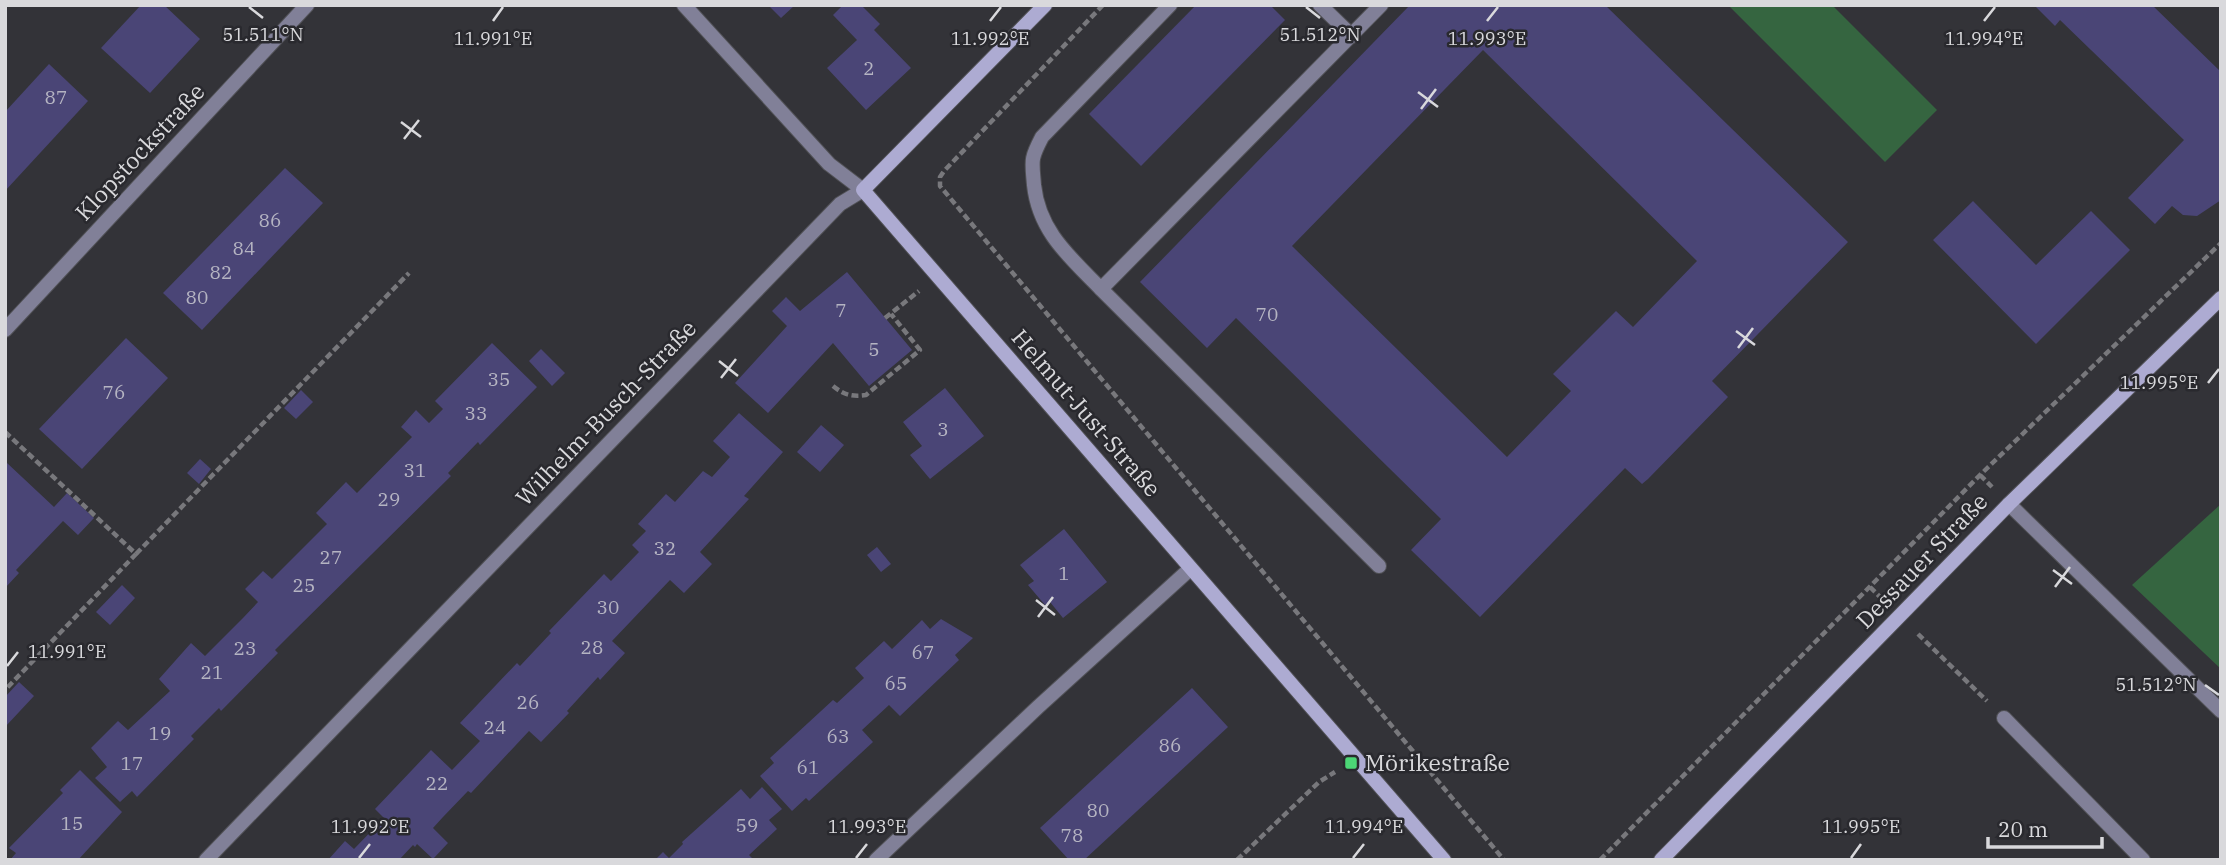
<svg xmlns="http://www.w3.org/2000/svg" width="2226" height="865" font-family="'IBM Plex Serif',serif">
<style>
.green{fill:#356540}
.building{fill:#4a4576;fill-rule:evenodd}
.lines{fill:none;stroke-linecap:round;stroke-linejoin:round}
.lane-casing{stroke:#515156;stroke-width:16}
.street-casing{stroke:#515156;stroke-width:16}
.secondary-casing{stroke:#515156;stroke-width:16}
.path{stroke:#78787c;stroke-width:4.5;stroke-dasharray:7 3.5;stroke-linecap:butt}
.lane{stroke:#818098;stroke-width:14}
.street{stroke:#818098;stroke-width:14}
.secondary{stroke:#adabd2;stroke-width:14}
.ticks{fill:none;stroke:#d9d9dc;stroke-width:2.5}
.poi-dot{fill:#4cd676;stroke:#29292e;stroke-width:2.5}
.labels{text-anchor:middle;stroke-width:5;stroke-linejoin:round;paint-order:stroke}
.number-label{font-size:19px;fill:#b5b4c2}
.street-label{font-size:23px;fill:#d9d9dc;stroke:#29292e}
.poi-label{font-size:23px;fill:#d9d9dc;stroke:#29292e;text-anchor:start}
.ticks-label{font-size:18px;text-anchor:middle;fill:#d9d9dc;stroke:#29292e;stroke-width:5;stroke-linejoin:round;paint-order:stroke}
</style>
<rect width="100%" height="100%" fill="#333338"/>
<!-- green -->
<g class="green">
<polygon points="1728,5 1832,5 1937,110 1885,162"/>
<polygon points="2221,504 2221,669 2132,585"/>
</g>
<!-- building -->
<g class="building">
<polygon points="141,5 164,5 200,39 150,93 101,48"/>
<polygon points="768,5 795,5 781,18"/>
<polygon points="843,5 861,5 880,24 874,30 911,68 866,110 827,68 857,40 833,15"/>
<polygon points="1196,5 1270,5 1285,20 1141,166 1089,114"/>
<path d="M1410,5H1605L1848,242L1712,381L1728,397L1648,479L1642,484L1625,468L1480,617L1411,550L1441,519L1236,318L1207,348L1140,282ZM1483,50L1697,261L1633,327L1616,311L1553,374L1571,391L1507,457L1292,246Z"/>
<polygon points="2034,5 2152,5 2221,72 2221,200 2197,216 2183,215 2172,206 2155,224 2128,198 2184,140 2060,20 2055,26"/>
<polygon points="49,64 88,101 5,191 5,112"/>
<polygon points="285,168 323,203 202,330 163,293"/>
<polygon points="1973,201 2036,265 2091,211 2130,250 2036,344 1933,240"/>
<polygon points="847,272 912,350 869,386 833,343 768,413 735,383 787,326 772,311 786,297 800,311"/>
<polygon points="126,338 168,378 82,469 39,429"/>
<polygon points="492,343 537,387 480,445 478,442 448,473 451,476 291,634 275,650 278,653 221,711 219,708 191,736 194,739 137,797 132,791 120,802 95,778 107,767 91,748 118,721 128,730 170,691 159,679 191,643 205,656 243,618 258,602 245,589 263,571 272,579 327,524 316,513 346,482 357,493 412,437 401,427 416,410 429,423 443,409 435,401"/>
<polygon points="541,349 565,373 552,386 529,361"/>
<polygon points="945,388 984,436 930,479 910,455 922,446 903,422"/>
<polygon points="301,390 313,402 296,419 284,408"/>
<polygon points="739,413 783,452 744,496 749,499 700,552 712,564 684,593 670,580 612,641 625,653 600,680 598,677 567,711 569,713 541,742 529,731 471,793 468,791 443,817 433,828 448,843 433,859 417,844 415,847 413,845 399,860 328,860 345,841 354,849 384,818 375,809 431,750 452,770 480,741 460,723 517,663 520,666 551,633 549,631 604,574 611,581 639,552 632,545 646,531 638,524 666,494 675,502 703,471 712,477 730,457 713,441"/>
<polygon points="821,425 844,445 820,472 797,452"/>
<polygon points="200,459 211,469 199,484 187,473"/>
<polygon points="7,463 54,507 67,493 94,518 78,535 63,521 16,570 19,573 5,588 5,465"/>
<polygon points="1064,529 1107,582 1063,618 1050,602 1045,605 1028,585 1034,581 1020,565"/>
<polygon points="877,547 891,564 881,572 867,555"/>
<polygon points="122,585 135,598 110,625 96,612"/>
<polygon points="941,619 973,638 955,655 959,660 900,716 889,705 862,730 873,742 809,801 806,798 792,811 760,776 774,763 770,758 833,700 837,703 864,678 855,668 884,641 892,649 922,620 930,629"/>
<polygon points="19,682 34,696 5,727 5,697"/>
<polygon points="1192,688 1228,727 1084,860 1069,860 1040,828"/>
<polygon points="80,770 122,812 78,860 10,860 16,853 9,848 63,793 60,790"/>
<polygon points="762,787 782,809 769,820 777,829 749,855 754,860 655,860 663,852 669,858 683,844 682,842 741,789 750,799"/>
</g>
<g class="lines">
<defs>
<g id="lane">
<polyline points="1320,5 1352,36"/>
<path d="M1101,289C1070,257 1039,232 1034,185C1032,160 1030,160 1042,137L1170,5"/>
<polyline points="2009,504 2221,711"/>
<polyline points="1379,566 1101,289 1381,5"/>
<polyline points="2004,718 2143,860"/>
</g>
<g id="street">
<polyline points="5,330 307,5"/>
<polyline points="206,860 840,204 863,190 829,164 684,5"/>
<polyline points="876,860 1038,707 1190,569"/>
</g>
<g id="secondary">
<polyline points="1045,5 863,190 1444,860"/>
<polyline points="1661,860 2009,504 2221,298"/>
</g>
</defs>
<!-- lane casing -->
<use href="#lane" class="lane-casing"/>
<!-- street casing -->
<use href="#street" class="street-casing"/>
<!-- secondary casing -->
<use href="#secondary" class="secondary-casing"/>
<!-- path -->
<g class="path">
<polyline points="1103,5 944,171 940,177 940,186 1504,860"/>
<polyline points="885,318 919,291"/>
<path d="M833,386C844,395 852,397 866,395L920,350L891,314"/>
<polyline points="5,432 136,554 5,690"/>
<polyline points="1980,475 1992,487"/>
<polyline points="136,554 409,273"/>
<polyline points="1870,587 1882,599"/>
<polyline points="1918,634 1987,701"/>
<polyline points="1237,860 1319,782 1335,772"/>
<polyline points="1600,860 1980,475 2221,243"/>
</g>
<!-- lane -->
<use href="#lane" class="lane"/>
<!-- street -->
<use href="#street" class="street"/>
<!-- secondary -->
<use href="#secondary" class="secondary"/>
</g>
<!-- ticks -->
<path class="ticks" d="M249,7L263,18M1306,7L1320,18M493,21L503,7M990,21L1001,7M1487,21L1498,7M1984,21L1995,7M1418,92L1438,107M1421,109L1436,89M401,122L421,137M404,139L419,120M1736,331L1755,345M1738,348L1753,328M719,361L738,376M721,378L736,359M2208,383L2219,369M2053,570L2072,584M2055,587L2070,567M1036,600L1055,615M1038,617L1053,597M7,666L18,652M2205,685L2219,695M359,858L370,844M856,858L867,844M1353,858L1364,844M1851,858L1861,844"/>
<!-- markers -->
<rect class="poi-dot" x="1344" y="756" width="14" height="14" rx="3.5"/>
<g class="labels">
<!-- number labels -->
<g class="number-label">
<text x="869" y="75">2</text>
<text x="56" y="104">87</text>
<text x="270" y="227">86</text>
<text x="244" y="255">84</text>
<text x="221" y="279">82</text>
<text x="197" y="304">80</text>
<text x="841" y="317">7</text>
<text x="1267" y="321">70</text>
<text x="874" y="356">5</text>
<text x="499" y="386">35</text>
<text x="114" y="399">76</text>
<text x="476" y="420">33</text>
<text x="943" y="436">3</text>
<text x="415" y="477">31</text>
<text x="389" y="506">29</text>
<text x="665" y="555">32</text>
<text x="331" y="564">27</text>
<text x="1064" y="580">1</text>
<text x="304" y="592">25</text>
<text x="608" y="614">30</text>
<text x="592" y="654">28</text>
<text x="245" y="655">23</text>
<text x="923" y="659">67</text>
<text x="212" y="679">21</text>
<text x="896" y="690">65</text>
<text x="528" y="709">26</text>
<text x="495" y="734">24</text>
<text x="160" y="740">19</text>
<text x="838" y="743">63</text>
<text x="1170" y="752">86</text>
<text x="132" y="770">17</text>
<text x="808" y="774">61</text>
<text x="437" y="790">22</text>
<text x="1098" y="817">80</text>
<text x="72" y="830">15</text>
<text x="747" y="832">59</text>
<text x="1072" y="842">78</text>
</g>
<!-- street labels -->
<g class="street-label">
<text transform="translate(140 152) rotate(-47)" y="8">Klopstockstraße</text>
<text transform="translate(606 413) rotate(-46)" y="8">Wilhelm-Busch-Straße</text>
<text transform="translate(1086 413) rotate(49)" y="8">Helmut-Just-Straße</text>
<text transform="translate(1922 561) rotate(-46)" y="8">Dessauer Straße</text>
</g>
<!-- poi labels -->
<g class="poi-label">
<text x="1365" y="771">Mörikestraße</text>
</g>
</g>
<g class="ticks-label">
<text x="263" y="41">51.511°N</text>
<text x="1320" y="41">51.512°N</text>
<text x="493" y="45">11.991°E</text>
<text x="990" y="45">11.992°E</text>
<text x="1984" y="45">11.994°E</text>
<text x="1487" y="45">11.993°E</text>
<text x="2159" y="389">11.995°E</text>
<text x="67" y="658">11.991°E</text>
<text x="2156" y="691">51.512°N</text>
<text x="370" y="833">11.992°E</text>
<text x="867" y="833">11.993°E</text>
<text x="1364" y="833">11.994°E</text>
<text x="1861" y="833">11.995°E</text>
</g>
<!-- border -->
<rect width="2226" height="865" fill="none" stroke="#d9d9dc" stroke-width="14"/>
<!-- scale -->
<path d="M1988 837v10h114v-10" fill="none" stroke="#d9d9dc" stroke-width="3.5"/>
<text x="1998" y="837" font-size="21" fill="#d9d9dc" stroke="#29292e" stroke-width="5" paint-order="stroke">20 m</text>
</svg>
